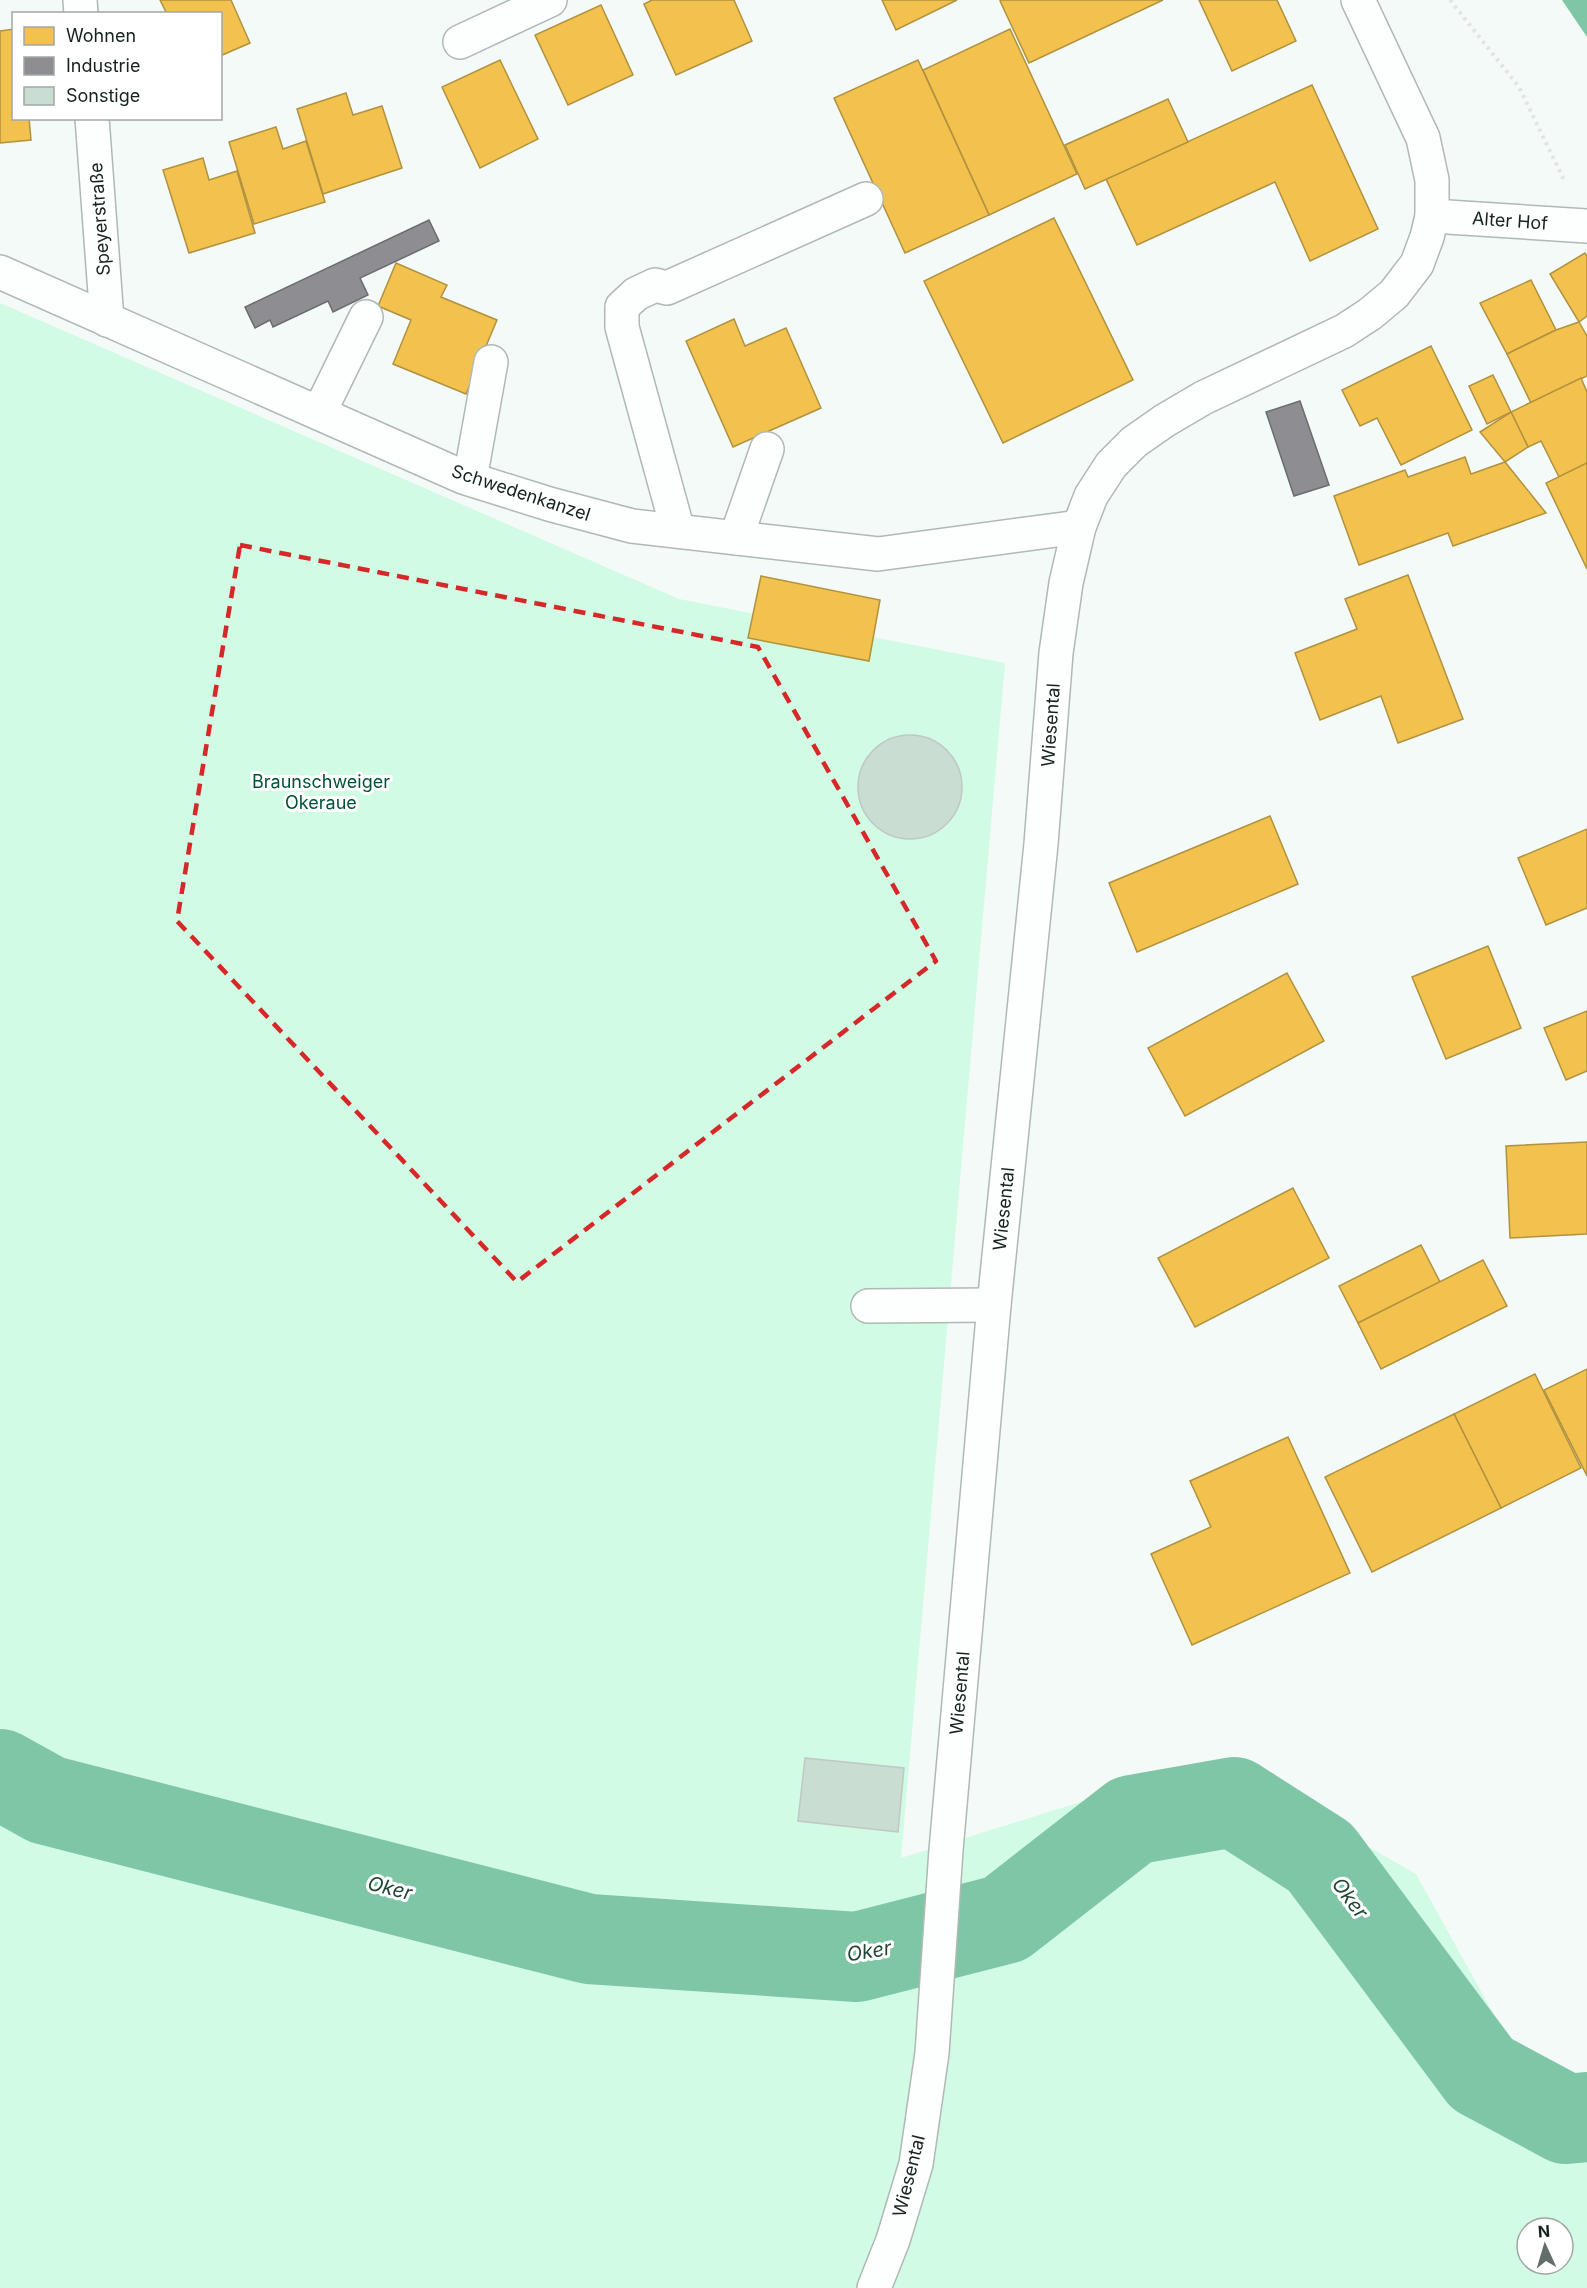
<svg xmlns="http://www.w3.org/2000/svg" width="1587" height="2288" font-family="Inter,sans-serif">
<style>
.green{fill:#d1fbe5;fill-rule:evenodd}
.water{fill:#7fc6a6}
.homes{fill:#f2c14e;stroke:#b0923f;stroke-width:1.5}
.industry{fill:#8d8d92;stroke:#696d6f;stroke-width:1.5}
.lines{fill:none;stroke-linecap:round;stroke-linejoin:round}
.river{stroke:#7fc6a6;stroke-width:90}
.building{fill:#c9ddd3;stroke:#bfc8c3;stroke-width:1.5}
.minor-casing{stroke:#b0b9b4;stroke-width:36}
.path{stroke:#e1e4e3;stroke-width:4;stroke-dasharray:3 4.5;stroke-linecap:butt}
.minor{stroke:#fdfefe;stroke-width:33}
.marked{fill:none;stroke:#d62828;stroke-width:4.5;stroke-dasharray:12 8;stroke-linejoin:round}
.labels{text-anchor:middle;stroke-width:6;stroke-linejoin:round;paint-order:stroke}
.street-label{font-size:18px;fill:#15231c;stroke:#fff}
.park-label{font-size:18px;fill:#005436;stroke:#fff}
.water-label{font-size:20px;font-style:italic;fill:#1e4734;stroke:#fff}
</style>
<rect width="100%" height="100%" fill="#f4faf7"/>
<!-- green -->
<path class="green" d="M0,303L679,599L1005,663L901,1858L1103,1795L1243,1775L1416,1874L1518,2058L1583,2085L1587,2083V2288H0ZM1527,2228H1563V2264H1527Z"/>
<!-- water -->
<polygon class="water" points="1562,0 1587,0 1587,37"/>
<!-- homes -->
<g class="homes">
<polygon points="160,0 231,0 250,43 220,56 220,14 167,14"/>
<polygon points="652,0 734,0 752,41 676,75 644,4"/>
<polygon points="882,0 957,0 896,30"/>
<polygon points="1001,0 1163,0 1029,63 1000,1"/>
<polygon points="1199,0 1277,0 1296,41 1232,71"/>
<polygon points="601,5 633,75 568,105 535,35"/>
<polygon points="14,29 14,118 29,118 31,140 0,143 0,31"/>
<polygon points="1010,29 1077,174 989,215 923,70"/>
<polygon points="500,60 538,139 480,168 442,87"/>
<polygon points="918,60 989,215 905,253 834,98"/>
<polygon points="1312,85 1378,229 1310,261 1275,182 1137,245 1106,179"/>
<polygon points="346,93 353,115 382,106 402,168 323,194 297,109"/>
<polygon points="1168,99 1188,142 1085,189 1065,145"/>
<polygon points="276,127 283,149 306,141 325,202 254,224 229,142"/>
<polygon points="203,158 209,180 237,171 255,233 189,253 163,170"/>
<polygon points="1054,218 1133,380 1003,443 924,281"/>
<polygon points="1585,253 1587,256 1587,316 1579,322 1550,274"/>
<polygon points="396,263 447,285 441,297 497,320 466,394 393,364 411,320 378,306"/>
<polygon points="1531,280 1556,330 1507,354 1480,303"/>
<polygon points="734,319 745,346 786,328 821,408 733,447 686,341"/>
<polygon points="1579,322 1587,336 1587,376 1531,403 1507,354 1556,330"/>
<polygon points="1431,346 1472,430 1401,465 1377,418 1360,426 1342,390"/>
<polygon points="1493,375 1511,412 1487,424 1469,386"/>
<polygon points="1581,378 1587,392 1587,463 1559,477 1541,441 1528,447 1511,412"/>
<polygon points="1511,412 1528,447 1505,462 1480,432"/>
<polygon points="1465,457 1471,474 1505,462 1546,513 1453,546 1448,533 1359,565 1334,496 1405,470 1408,477"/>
<polygon points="1587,463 1587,569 1546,483"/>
<polygon points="1408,575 1463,719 1398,743 1381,696 1320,720 1295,653 1357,629 1345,599"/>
<polygon points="761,576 880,600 869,661 748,638"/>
<polygon points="1270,816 1298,884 1137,952 1109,883"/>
<polygon points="1587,829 1587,908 1546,925 1518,858"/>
<polygon points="1488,946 1521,1028 1446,1059 1412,977"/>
<polygon points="1287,973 1324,1041 1185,1116 1148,1048"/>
<polygon points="1587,1011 1587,1071 1566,1080 1544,1028"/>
<polygon points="1587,1142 1587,1234 1510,1238 1506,1146"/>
<polygon points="1293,1188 1329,1258 1195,1327 1158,1258"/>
<polygon points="1421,1245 1440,1282 1358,1323 1339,1286"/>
<polygon points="1483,1260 1507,1306 1381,1369 1358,1323"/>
<polygon points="1587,1369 1587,1476 1544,1390"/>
<polygon points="1535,1374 1581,1468 1501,1508 1454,1414"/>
<polygon points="1454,1414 1501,1508 1372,1572 1325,1477"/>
<polygon points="1288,1437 1350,1573 1192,1645 1151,1554 1211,1527 1190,1481"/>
</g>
<!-- industry -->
<g class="industry">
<polygon points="429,220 439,241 360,278 368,295 333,312 328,301 273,327 270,320 255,328 245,307"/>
<polygon points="1300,401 1329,485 1294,496 1266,412"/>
</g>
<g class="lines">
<!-- river -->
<polyline class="river" points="0,1774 47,1800 589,1939 857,1957 1005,1919 1132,1820 1234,1802 1320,1857 1482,2074 1566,2119 1587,2117"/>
</g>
<!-- building -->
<g class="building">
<circle cx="910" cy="787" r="52"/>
<polygon points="805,1758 904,1768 898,1832 798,1821"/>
</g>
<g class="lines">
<defs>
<g id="minor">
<polyline points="80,0 81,14"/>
<polyline points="460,42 550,0"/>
<polyline points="92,118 107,320"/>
<polyline points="1432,216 1587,226"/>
<polyline points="0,272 463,477 549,504 632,526 878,554 1079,527"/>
<polyline points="319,413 366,317"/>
<polyline points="470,479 491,362"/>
<polyline points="678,531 622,327 622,307 636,294 655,285 667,288 866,199"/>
<polyline points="736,538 767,449"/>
<polyline points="868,1306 994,1305"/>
<polyline points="874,2288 893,2240 916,2164 932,2053 946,1850 994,1305 1041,844 1056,653 1066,583 1079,527 1091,496 1111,465 1134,442 1164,421 1203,398 1344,331 1370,314 1394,294 1417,264 1427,237 1432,216 1432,180 1423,138 1358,0"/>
</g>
</defs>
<!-- minor casing -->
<use href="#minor" class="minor-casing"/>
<!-- path -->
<polyline class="path" points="1450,0 1519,87 1565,182"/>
<!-- minor -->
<use href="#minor" class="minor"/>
</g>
<!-- marked area -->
<path class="marked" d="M240,545L758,647L936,961L517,1282L177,921Z"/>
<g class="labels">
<!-- street labels -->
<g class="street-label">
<text transform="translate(100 219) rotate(-94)" y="6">Speyerstraße</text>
<text transform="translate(1510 221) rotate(4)" y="6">Alter Hof</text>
<text transform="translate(521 493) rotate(18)" y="6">Schwedenkanzel</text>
<text transform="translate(1051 725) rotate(-86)" y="6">Wiesental</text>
<text transform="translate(1004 1209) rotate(-84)" y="6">Wiesental</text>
<text transform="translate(960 1693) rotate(-85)" y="6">Wiesental</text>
<text transform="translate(909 2176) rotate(-76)" y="6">Wiesental</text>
</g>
<!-- park labels -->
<g class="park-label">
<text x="321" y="788">Braunschweiger<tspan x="321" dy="21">Okeraue</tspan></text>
</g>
<!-- water labels -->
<g class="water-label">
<text transform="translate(390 1888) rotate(14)" y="7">Oker</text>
<text transform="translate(1350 1898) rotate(53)" y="7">Oker</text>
<text transform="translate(869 1951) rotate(-9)" y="7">Oker</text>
</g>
</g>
<!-- legend -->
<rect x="12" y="12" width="210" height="108" fill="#ffffff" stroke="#a1a7a4" stroke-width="1.5"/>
<rect x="24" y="27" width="30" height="18" fill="#f2c14e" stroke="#a1a7a4" stroke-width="1.5"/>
<text x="66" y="42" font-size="18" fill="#15231c">Wohnen</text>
<rect x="24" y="57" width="30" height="18" fill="#8d8d92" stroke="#a1a7a4" stroke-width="1.5"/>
<text x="66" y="72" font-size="18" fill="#15231c">Industrie</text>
<rect x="24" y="87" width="30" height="18" fill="#c9ddd3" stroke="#a1a7a4" stroke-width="1.5"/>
<text x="66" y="102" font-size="18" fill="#15231c">Sonstige</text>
<!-- north arrow -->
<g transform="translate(1545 2246) rotate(356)"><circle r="28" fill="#ffffff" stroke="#a1a7a4" stroke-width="1.5"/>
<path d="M0-4.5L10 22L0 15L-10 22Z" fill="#636e69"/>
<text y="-9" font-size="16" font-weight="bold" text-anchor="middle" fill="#15231c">N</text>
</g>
</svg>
